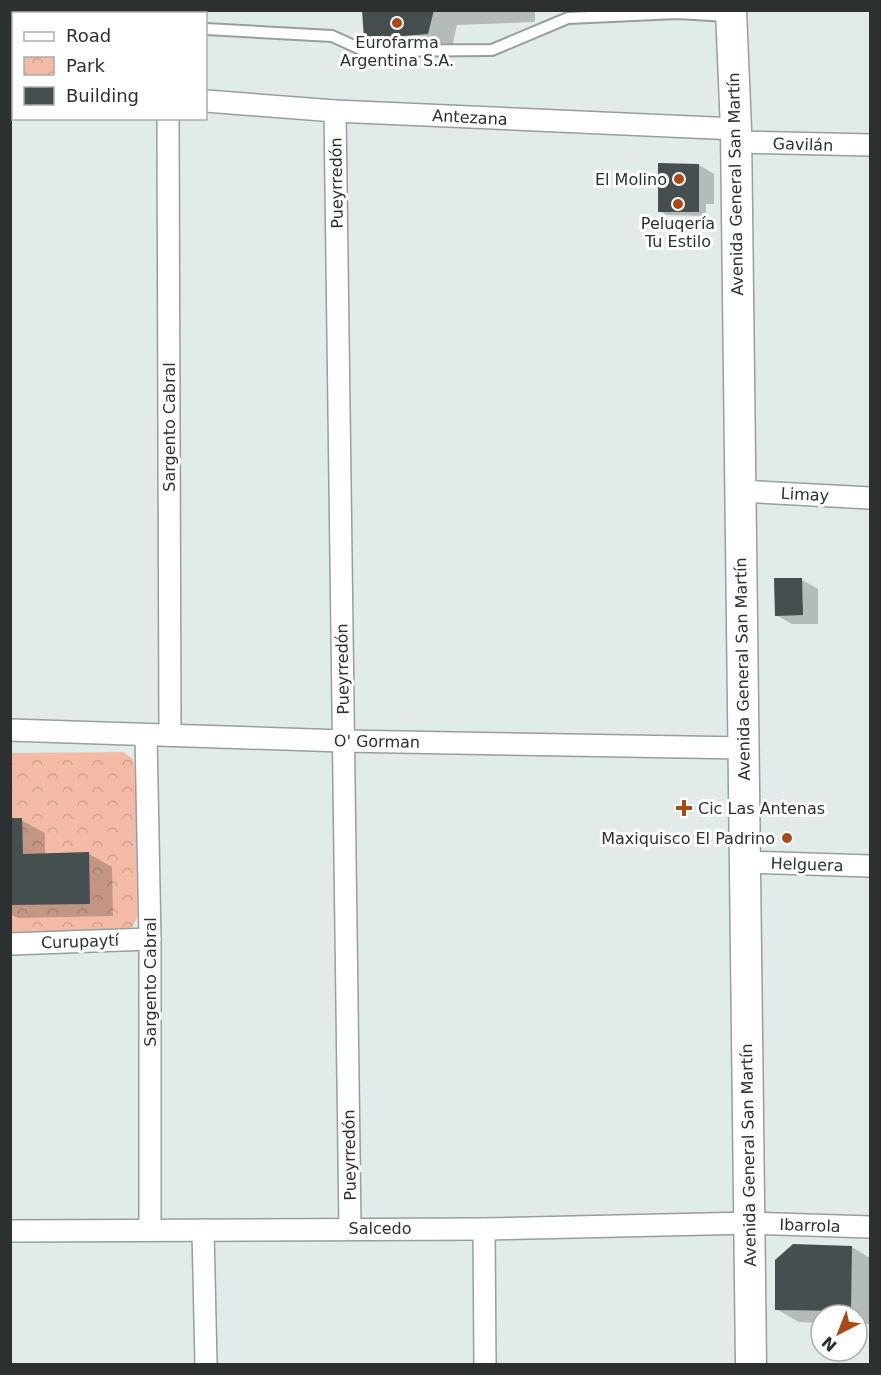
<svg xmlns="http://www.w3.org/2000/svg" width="881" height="1375" font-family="'DejaVu Sans',sans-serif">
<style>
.green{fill:#f3bba5}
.park{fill:url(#park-crowns)}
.shadow{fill:#0003}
.building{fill:#464f4f}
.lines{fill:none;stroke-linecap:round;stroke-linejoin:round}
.service-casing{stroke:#959f9f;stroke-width:14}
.minor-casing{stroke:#959f9f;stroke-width:24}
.secondary-casing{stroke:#959f9f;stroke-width:33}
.service{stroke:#fff;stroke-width:10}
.minor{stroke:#fff;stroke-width:21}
.secondary{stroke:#fff;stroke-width:30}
.poi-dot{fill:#ad4916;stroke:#fff;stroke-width:2}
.labels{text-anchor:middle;stroke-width:6;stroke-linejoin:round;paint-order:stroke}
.poi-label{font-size:16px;fill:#2c3030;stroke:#fff}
.street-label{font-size:16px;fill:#2c3030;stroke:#fff}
</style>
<defs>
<pattern id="park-crowns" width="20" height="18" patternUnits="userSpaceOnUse" patternTransform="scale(1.5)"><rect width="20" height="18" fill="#f3bba5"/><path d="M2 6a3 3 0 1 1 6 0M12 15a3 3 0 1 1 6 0" fill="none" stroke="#d0a18e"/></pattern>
</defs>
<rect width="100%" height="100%" fill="#e0ebea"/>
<!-- green -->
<polygon class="green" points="10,11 53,11 53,13 14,14 13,70 10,70"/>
<!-- park -->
<polygon class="park" points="123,752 133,759 136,779 137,917 133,926 126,931 11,935 10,753"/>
<!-- shadow -->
<g class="shadow">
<polygon points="10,10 118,10 118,14 14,15 10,15"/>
<polygon points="364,10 535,10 535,22 457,25 452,47 389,51 366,38"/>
<polygon points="699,165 714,174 714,204 706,204 706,216 667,215 659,211"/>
<polygon points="802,580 818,589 818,624 792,624 776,615"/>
<polygon points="10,820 21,820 45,833 45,855 89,854 112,867 113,916 18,918 10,914"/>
<polygon points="852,1247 870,1258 870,1324 857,1324 857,1315 821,1315 821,1323 799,1322 776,1309"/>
</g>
<!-- building -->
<g class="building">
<polygon points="362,10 434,10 428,34 364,39"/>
<polygon points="658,163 699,164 699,212 658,212"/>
<polygon points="774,578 802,578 803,615 775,616"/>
<polygon points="10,818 22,818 23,854 89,852 90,904 10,905"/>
<polygon points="793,1244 852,1246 851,1311 775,1310 775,1260"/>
</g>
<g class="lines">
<defs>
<g id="service">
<polyline points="142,10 147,14"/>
<polyline points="206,29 332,36 365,51 492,50 568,18 677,13 728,16"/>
</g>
<g id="minor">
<polyline points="10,92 14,92"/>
<polyline points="206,101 335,111 736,129"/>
<polyline points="335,111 350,1228"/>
<polyline points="168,118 170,735"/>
<polyline points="736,142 870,145"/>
<polyline points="739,491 870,498"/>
<polyline points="10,730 343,741 744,748"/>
<polyline points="146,735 150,939 150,1230"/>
<polyline points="744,862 870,866"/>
<polyline points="10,944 150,939"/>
<polyline points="484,1229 485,1364"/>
<polyline points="203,1230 206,1364"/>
<polyline points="10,1231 484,1229 750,1223 870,1227"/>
</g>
<polyline id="secondary" points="731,10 736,129 751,1364"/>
</defs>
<!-- service casing -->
<use href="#service" class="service-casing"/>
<!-- minor casing -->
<use href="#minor" class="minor-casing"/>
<!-- secondary casing -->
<use href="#secondary" class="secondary-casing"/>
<!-- service -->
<use href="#service" class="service"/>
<!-- minor -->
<use href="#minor" class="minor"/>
<!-- secondary -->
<use href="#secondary" class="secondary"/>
</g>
<!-- markers -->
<g class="poi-dot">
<circle cx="397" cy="23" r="6"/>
<circle cx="679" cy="179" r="6"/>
<circle cx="678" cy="204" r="6"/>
<path d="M681 799h6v6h6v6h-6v6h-6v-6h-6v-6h6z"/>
<circle cx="787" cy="838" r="6"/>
</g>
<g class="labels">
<!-- poi labels -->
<g class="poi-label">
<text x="397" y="48">Eurofarma<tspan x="397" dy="18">Argentina S.A.</tspan></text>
<text x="667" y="185" text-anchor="end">El Molino</text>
<text x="678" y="229">Peluqería<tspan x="678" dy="18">Tu Estilo</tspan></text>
<text x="698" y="814" text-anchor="start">Cic Las Antenas</text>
<text x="775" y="844" text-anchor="end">Maxiquisco El Padrino</text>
</g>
<!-- street labels -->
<g class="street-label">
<text transform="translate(470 117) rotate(3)" y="6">Antezana</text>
<text transform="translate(803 144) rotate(2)" y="6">Gavilán</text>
<text transform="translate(336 183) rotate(-91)" y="6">Pueyrredón</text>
<text transform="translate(735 184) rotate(-91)" y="6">Avenida General San Martín</text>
<text transform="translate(169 427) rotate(-90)" y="6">Sargento Cabral</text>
<text transform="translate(805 494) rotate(3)" y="6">Limay</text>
<text transform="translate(342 669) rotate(-91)" y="6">Pueyrredón</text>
<text transform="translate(742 669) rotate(-91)" y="6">Avenida General San Martín</text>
<text transform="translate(377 741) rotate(1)" y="6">O' Gorman</text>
<text transform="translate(807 864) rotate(2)" y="6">Helguera</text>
<text transform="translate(80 941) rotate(-2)" y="6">Curupaytí</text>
<text transform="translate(150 982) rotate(-90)" y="6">Sargento Cabral</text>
<text transform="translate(349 1155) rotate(-91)" y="6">Pueyrredón</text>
<text transform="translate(748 1155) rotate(-91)" y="6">Avenida General San Martín</text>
<text transform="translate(810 1225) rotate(2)" y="6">Ibarrola</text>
<text x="380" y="1234">Salcedo</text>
</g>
</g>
<!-- border -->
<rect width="881" height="1375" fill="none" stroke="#2c3030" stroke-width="24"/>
<!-- legend -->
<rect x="12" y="12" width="195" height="108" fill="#ffffff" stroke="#abacac" stroke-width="1.5"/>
<rect x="24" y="32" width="30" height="9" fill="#ffffff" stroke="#abacac" stroke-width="1.5"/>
<text x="66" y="42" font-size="18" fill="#2c3030">Road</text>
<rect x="24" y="57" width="30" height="18" fill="url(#park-crowns)" stroke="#abacac" stroke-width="1.5"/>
<text x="66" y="72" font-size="18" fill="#2c3030">Park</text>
<rect x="24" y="87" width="30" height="18" fill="#464f4f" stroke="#abacac" stroke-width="1.5"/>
<text x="66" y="102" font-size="18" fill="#2c3030">Building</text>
<!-- north arrow -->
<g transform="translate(839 1333) rotate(222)"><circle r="28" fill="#ffffff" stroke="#abacac" stroke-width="1.5"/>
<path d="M0-4.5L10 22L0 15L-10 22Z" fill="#ad4916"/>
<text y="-9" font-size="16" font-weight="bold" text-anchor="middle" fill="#2c3030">N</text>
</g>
</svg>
